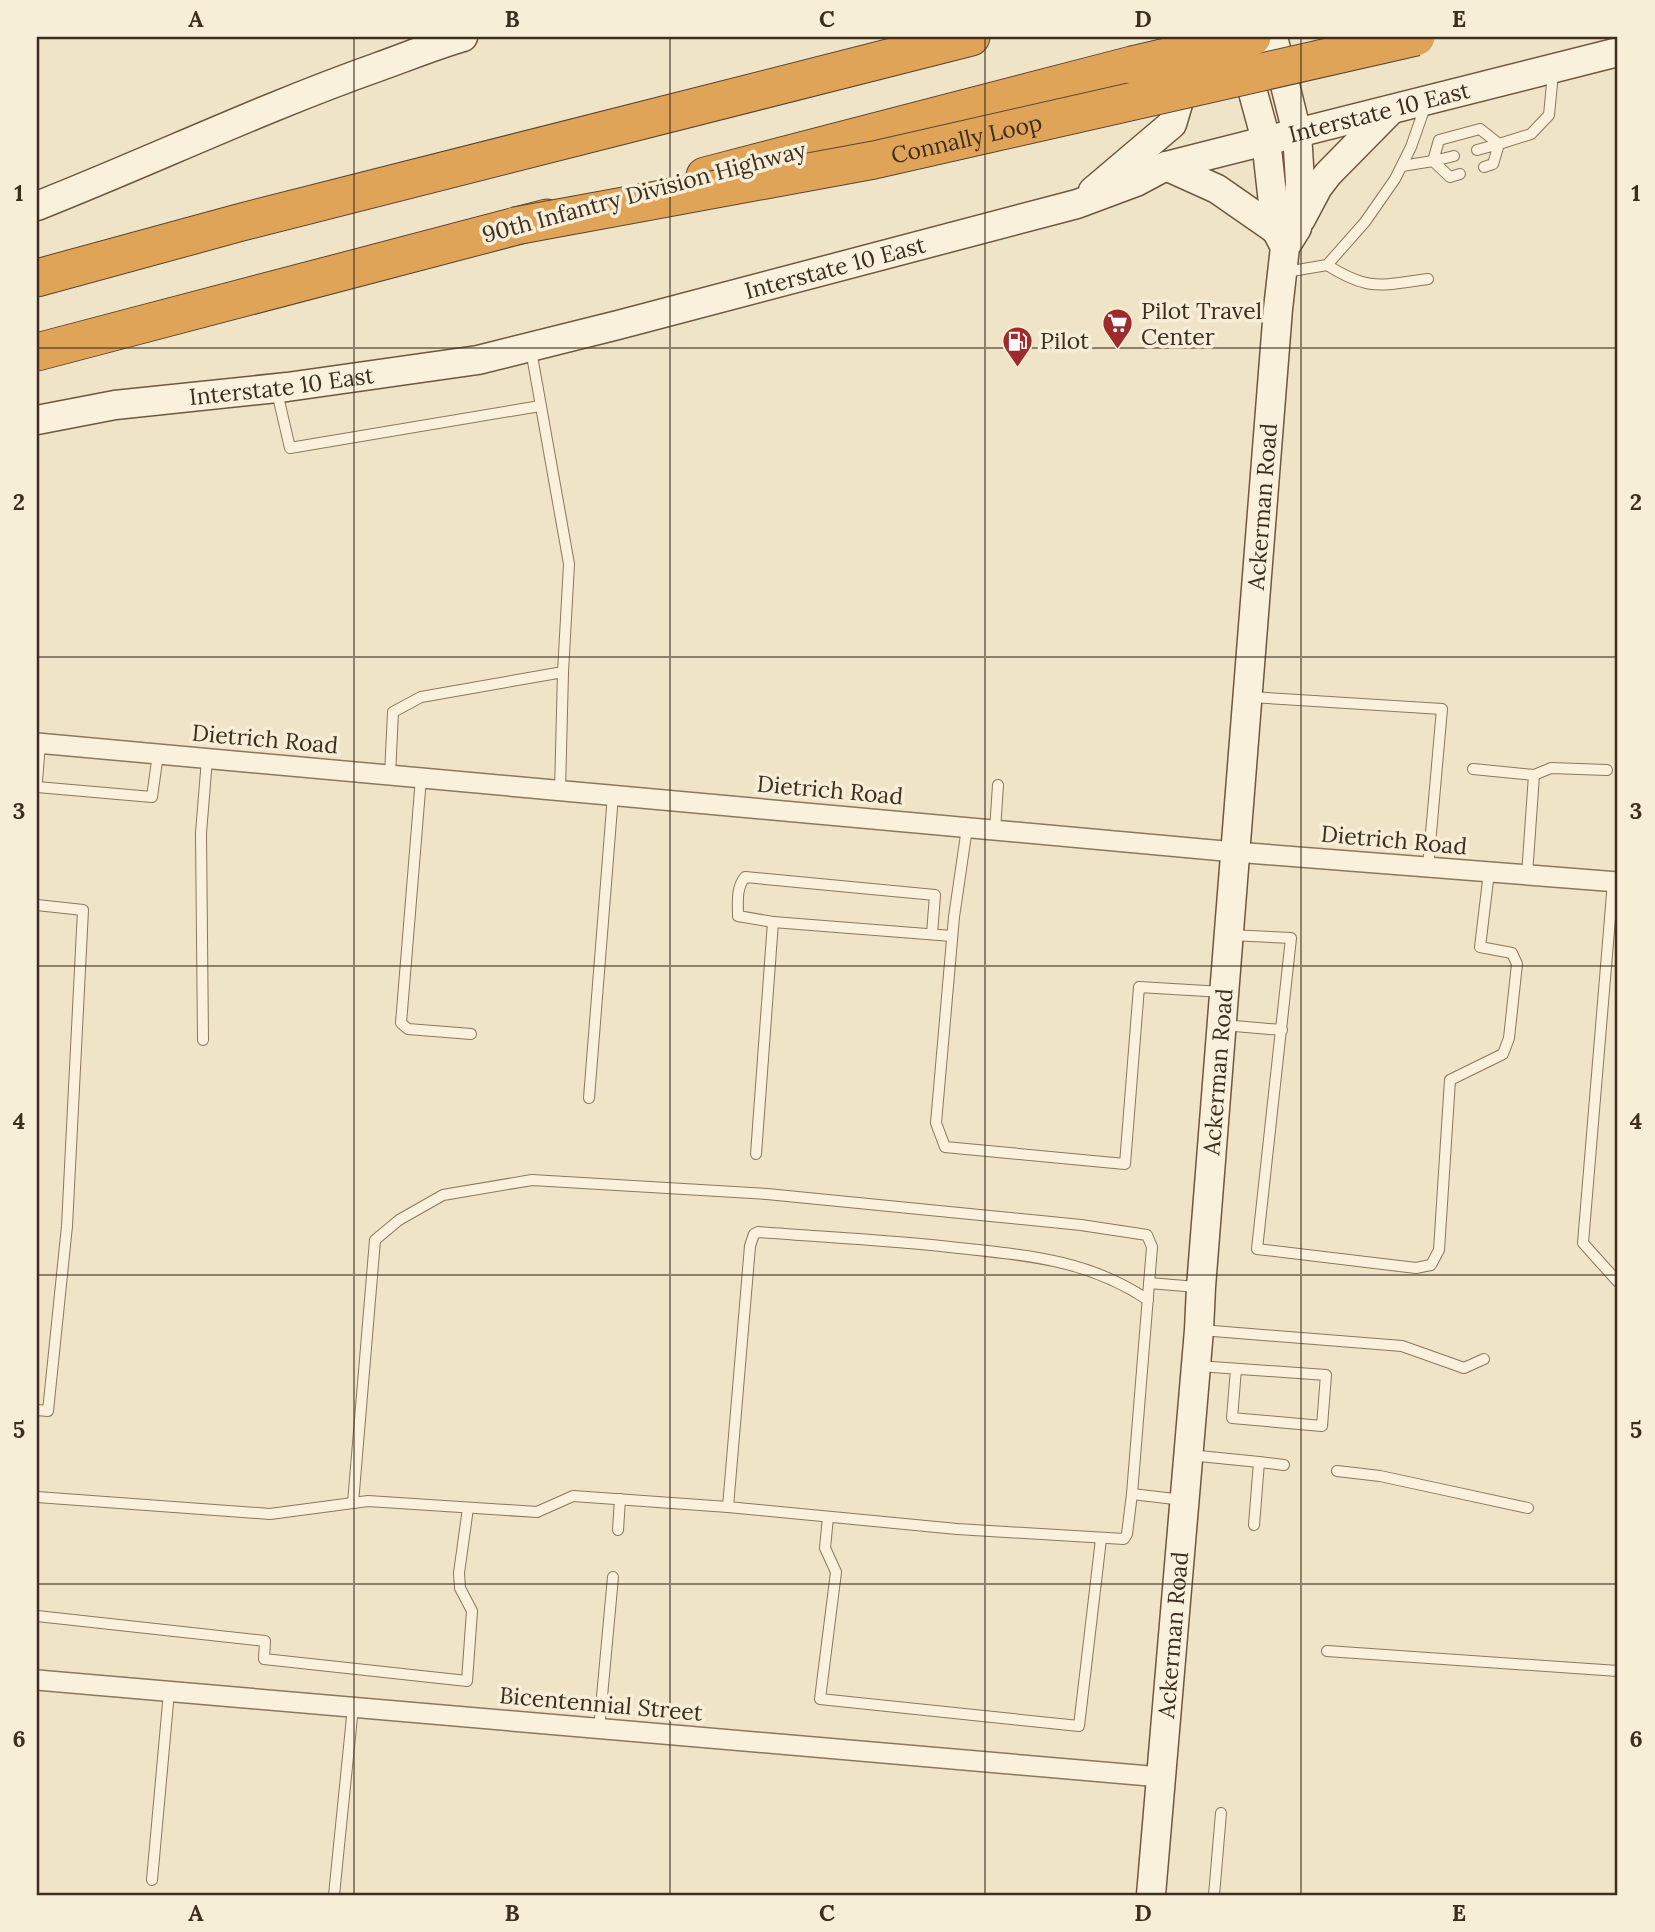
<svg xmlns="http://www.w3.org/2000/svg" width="1655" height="1932" font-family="Lora,serif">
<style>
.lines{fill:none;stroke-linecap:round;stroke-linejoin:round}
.lane-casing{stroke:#8d765c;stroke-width:12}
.street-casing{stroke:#8d765c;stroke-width:22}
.secondary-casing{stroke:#6f573f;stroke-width:31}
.highway-casing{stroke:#5b4430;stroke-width:39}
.lane{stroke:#faf1dc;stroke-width:10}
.street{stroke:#faf1dc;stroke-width:19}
.secondary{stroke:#faf1dc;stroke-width:28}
.highway{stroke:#e0a458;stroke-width:37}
.highway-bridge-casing{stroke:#5b4430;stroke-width:39;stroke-linecap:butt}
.highway-bridge{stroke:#e0a458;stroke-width:37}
.grid{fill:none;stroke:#3d2e20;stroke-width:2;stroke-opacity:0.55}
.labels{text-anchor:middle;stroke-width:7;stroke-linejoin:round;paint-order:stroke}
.street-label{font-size:23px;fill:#3d2e20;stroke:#f7eed8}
.poi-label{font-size:23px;fill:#3d2e20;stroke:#f7eed8;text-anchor:start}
.neatline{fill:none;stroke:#3d2e20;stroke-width:2.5}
.grid-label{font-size:23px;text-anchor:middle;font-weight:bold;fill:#3d2e20}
</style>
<rect width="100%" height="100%" fill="#f0e4c8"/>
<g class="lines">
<defs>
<g id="lane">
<polyline points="1477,150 1499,144 1493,164 1484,167"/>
<polyline points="1454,156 1433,161 1439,140 1480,129 1499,144 1531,134 1549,115 1553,73"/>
<polyline points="1402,166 1433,161 1450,177 1460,174"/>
<path d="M1327,265C1370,292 1381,285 1428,279"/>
<polyline points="1286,272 1327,265 1365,222 1395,179 1411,147 1426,104"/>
<polyline points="531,350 569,564 563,672"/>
<polyline points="277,392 290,448 540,406"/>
<polyline points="1251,697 1442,709 1428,867"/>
<polyline points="1473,769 1534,775 1527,875"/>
<polyline points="390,775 393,712 421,697 563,672 560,791"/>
<polyline points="1534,775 1551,768 1607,770"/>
<polyline points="421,778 401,1023 408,1029 471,1034"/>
<polyline points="37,781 40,744"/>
<polyline points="37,787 152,797 158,754"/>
<polyline points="967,828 954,917 936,1123 945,1147 1125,1164 1139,987 1223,992"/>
<polyline points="995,830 998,785"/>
<polyline points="1613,882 1583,1243 1618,1282"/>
<polyline points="37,905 83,910 67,1226 48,1411 37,1410"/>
<path d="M773,922L738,916C738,902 736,888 745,877L935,895L932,934"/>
<polyline points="1229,935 1291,938 1257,1249 1416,1268 1431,1265 1439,1250 1450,1080 1503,1054 1509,1038 1517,964 1512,953 1480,947 1489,872"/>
<polyline points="1223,1025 1282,1030"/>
<polyline points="203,1040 201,833 207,759"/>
<polyline points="589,1098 613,795"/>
<polyline points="756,1154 773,922 952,936"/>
<polyline points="1149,1283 1197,1287"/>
<polyline points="1201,1330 1402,1346 1464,1368 1484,1359"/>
<polyline points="1198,1366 1326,1375 1322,1426 1232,1418 1236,1369"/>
<polyline points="1189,1455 1259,1462 1254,1525"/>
<polyline points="1259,1462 1284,1465"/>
<polyline points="1337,1471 1380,1476 1528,1508"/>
<polyline points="1132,1494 1183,1500"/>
<polyline points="37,1497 270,1514 368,1501 537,1512 573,1496 728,1507"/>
<path d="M353,1503L375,1240L399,1220L443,1195L532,1180L767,1194L1081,1225L1147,1235L1152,1247L1132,1494L1127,1534L1124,1539L957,1529L728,1507L750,1246L754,1234L758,1232C822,1237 886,1240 950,1247C1022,1255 1086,1258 1148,1300"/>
<polyline points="828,1517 825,1548 836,1572 820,1699 1079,1726 1101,1539"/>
<polyline points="618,1530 620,1499"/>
<polyline points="37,1616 265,1641 264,1659 467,1681 472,1611 460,1588 459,1573 468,1508"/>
<polyline points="1327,1651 1618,1671"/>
<polyline points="599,1729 613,1577"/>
<polyline points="152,1880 169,1692"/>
<polyline points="334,1895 353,1707"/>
<polyline points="1214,1895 1221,1813"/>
</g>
<g id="street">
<polyline points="37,743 1235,852 1618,882"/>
<polyline points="37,1680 1161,1777"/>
</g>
<g id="secondary">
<polyline points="1243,56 1266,140 1276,230 1285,247"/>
<polyline points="1166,166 1217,189 1276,230"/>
<polyline points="1093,191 1172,124 1187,74"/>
<path d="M37,206C151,161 262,108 378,67C406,57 435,45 463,37"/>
<polyline points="1301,219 1318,187 1328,174 1390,111"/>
<path id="s1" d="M37,420L115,405L287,387L478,360L618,325L1077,204L1136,182L1166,166L1618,52"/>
<path id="s2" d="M1151,1895L1199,1330L1201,1287L1278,309L1285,247L1297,228L1300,182L1297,133L1273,37"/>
</g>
<g id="highway">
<polyline points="705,176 1132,65"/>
<polyline points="37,278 238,223 971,37"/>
<polyline points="37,352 547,218"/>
</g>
</defs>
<!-- lane casing -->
<use href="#lane" class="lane-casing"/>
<!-- street casing -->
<use href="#street" class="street-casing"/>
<!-- secondary casing -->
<use href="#secondary" class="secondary-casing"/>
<!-- highway casing -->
<use href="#highway" class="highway-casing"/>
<!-- lane -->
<use href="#lane" class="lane"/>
<!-- street -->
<use href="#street" class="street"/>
<!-- secondary -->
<use href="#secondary" class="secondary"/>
<!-- highway -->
<use href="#highway" class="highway"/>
<defs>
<g id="highway-bridge">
<polyline points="1132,65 1252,37"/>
<path id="s3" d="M515,226L874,160L1416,37"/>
</g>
</defs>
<!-- highway-bridge casing -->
<use href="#highway-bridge" class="highway-bridge-casing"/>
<!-- highway-bridge -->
<use href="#highway-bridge" class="highway-bridge"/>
</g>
<!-- grid -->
<path class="grid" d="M354,37V1895M670,37V1895M985,37V1895M1301,37V1895M37,348H1618M37,657H1618M37,966H1618M37,1275H1618M37,1584H1618"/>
<!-- icons -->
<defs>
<symbol id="supermarket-pin" viewBox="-11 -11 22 30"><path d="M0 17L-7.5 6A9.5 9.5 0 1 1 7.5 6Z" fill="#9e2a2b" stroke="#f7eed8"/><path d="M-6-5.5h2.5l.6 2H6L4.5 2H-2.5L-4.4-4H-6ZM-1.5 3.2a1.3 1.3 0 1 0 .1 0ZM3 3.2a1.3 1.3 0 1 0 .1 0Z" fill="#fff"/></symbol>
<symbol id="fuel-pin" viewBox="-11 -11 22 30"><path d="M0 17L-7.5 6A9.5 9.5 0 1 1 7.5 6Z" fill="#9e2a2b" stroke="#f7eed8"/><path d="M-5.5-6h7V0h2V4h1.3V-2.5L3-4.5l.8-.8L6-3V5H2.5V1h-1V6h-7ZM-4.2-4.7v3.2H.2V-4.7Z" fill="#fff"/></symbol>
</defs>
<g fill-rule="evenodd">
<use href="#supermarket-pin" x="1100" y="306" width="35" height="47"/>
<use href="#fuel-pin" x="1000" y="324" width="35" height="47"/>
</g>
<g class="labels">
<!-- street labels -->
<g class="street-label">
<text dy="8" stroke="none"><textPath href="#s1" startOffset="1381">Interstate 10 East</textPath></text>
<text dy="8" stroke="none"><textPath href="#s3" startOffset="460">Connally Loop</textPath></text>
<text transform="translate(644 192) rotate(-15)" y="8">90th Infantry Division Highway</text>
<text dy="8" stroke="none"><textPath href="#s1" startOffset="814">Interstate 10 East</textPath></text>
<text dy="8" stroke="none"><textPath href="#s1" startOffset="247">Interstate 10 East</textPath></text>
<text dy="8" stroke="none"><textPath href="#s2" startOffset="1393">Ackerman Road</textPath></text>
<text transform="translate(265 739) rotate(5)" y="8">Dietrich Road</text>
<text transform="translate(830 790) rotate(5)" y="8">Dietrich Road</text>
<text transform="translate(1394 840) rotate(5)" y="8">Dietrich Road</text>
<text dy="8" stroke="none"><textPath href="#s2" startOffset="826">Ackerman Road</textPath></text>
<text dy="8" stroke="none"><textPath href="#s2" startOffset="261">Ackerman Road</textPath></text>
<text transform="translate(601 1704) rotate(5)" y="8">Bicentennial Street</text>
</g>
<!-- poi labels -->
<g class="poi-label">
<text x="1141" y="319">Pilot Travel<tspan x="1141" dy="26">Center</tspan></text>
<text x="1040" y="349">Pilot</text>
</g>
</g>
<!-- border -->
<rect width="1655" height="1932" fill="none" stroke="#f7eed8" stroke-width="77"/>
<rect x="38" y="38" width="1578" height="1856" class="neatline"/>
<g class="grid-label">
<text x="196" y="27">A</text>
<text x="512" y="27">B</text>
<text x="827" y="27">C</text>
<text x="1143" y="27">D</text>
<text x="1459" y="27">E</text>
<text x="19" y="201">1</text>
<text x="1636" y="201">1</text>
<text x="19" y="510">2</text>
<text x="1636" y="510">2</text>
<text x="19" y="819">3</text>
<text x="1636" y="819">3</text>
<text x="19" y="1129">4</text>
<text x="1636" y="1129">4</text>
<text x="19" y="1438">5</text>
<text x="1636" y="1438">5</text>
<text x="19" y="1747">6</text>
<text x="1636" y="1747">6</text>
<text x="196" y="1921">A</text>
<text x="512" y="1921">B</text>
<text x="827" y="1921">C</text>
<text x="1143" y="1921">D</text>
<text x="1459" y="1921">E</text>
</g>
</svg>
